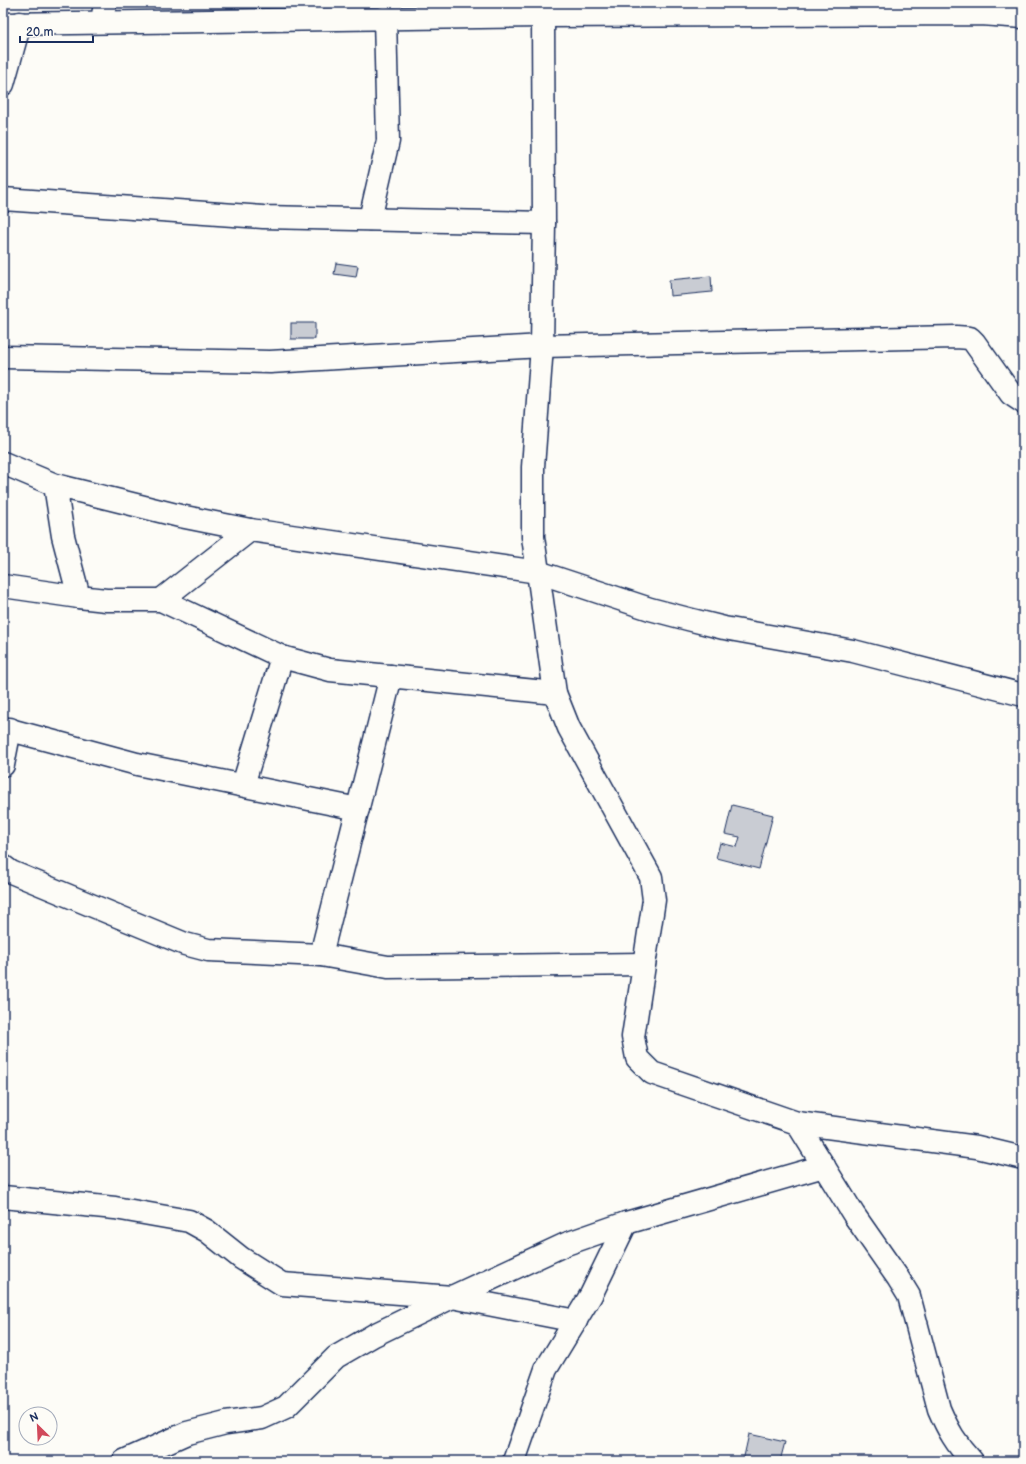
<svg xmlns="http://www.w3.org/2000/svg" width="1026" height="1464" font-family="'Balsamiq Sans',sans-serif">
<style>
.building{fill:#c9ccd3;stroke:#1b2f5e}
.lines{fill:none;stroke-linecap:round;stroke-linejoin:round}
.minor-casing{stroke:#1b2f5e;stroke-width:25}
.minor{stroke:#fdfcf7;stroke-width:22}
</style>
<rect width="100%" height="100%" fill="#fdfcf7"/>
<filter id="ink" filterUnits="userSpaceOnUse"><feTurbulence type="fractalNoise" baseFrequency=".025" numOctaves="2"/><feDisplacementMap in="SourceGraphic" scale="8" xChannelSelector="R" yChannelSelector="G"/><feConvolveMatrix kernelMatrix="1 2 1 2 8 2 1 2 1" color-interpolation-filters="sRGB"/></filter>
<g filter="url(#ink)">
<!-- building -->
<g class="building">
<polygon points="336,263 358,266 356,277 334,274"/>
<polygon points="711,276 712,292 670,296 669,280"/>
<rect x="291" y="323" width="24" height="16"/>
<polygon points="732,805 773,815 759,869 716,858 720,843 737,847 740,837 725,834"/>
<polygon points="749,1434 785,1442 780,1461 743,1461"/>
</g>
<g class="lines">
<defs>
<g id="minor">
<polyline points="543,16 544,223 542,346 533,467 533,537 538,572 555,693 569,728 651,877 654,900 633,1037 637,1058 652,1073 797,1123 977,1147 1023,1158"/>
<polyline points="102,22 105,3"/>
<polyline points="3,24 543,16 981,14 1023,17"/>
<polyline points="3,84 20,23"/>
<polyline points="3,199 263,217 544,223"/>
<polyline points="370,219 388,141 385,17"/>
<polyline points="3,357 270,362 542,346 956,337 970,338 974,342 1011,394 1023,402"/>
<polyline points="3,463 55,485 180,516 250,530 538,572 650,609 688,619 724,628 853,651 1023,695"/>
<polyline points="55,485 63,536 79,597 106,600 161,600 282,657 330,670 555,693"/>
<polyline points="3,586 79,597"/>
<polyline points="161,600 250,530"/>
<polyline points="3,728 137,764 358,809"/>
<polyline points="3,765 10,729"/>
<polyline points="243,785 282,657"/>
<polyline points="3,866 11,872 185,944 208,950 321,955 388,967 644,964"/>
<polyline points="321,955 391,676"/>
<path d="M797,1123L854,1215L898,1278L909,1296L939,1409C948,1430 956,1444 972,1461"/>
<polyline points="3,1197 115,1208 189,1221 207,1231 241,1258 282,1284 452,1297 576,1321"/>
<polyline points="124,1461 187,1433 226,1423 262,1418 286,1407 336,1357 374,1335 452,1297 566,1244 626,1223 824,1166"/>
<polyline points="514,1461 546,1369 591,1295 626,1223"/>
</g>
</defs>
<!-- minor casing -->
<use href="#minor" class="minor-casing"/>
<!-- minor -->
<use href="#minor" class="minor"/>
</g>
</g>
<!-- margin -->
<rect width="1026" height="1464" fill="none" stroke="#fdfcf7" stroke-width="16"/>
<rect x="8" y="8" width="1010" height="1448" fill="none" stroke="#1b2f5e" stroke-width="1.5" filter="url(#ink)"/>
<!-- north arrow -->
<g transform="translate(38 1426) rotate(336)"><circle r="19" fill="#fdfcf7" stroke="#a3aaba"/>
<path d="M0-3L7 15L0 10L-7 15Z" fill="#d1495b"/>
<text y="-6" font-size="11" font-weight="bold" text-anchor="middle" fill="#1b2f5e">N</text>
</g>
<!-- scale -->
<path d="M20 36v6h73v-6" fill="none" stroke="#1b2f5e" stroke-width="2"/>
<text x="26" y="36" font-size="12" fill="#1b2f5e" stroke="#fdfcf7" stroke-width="3" paint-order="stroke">20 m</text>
</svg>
